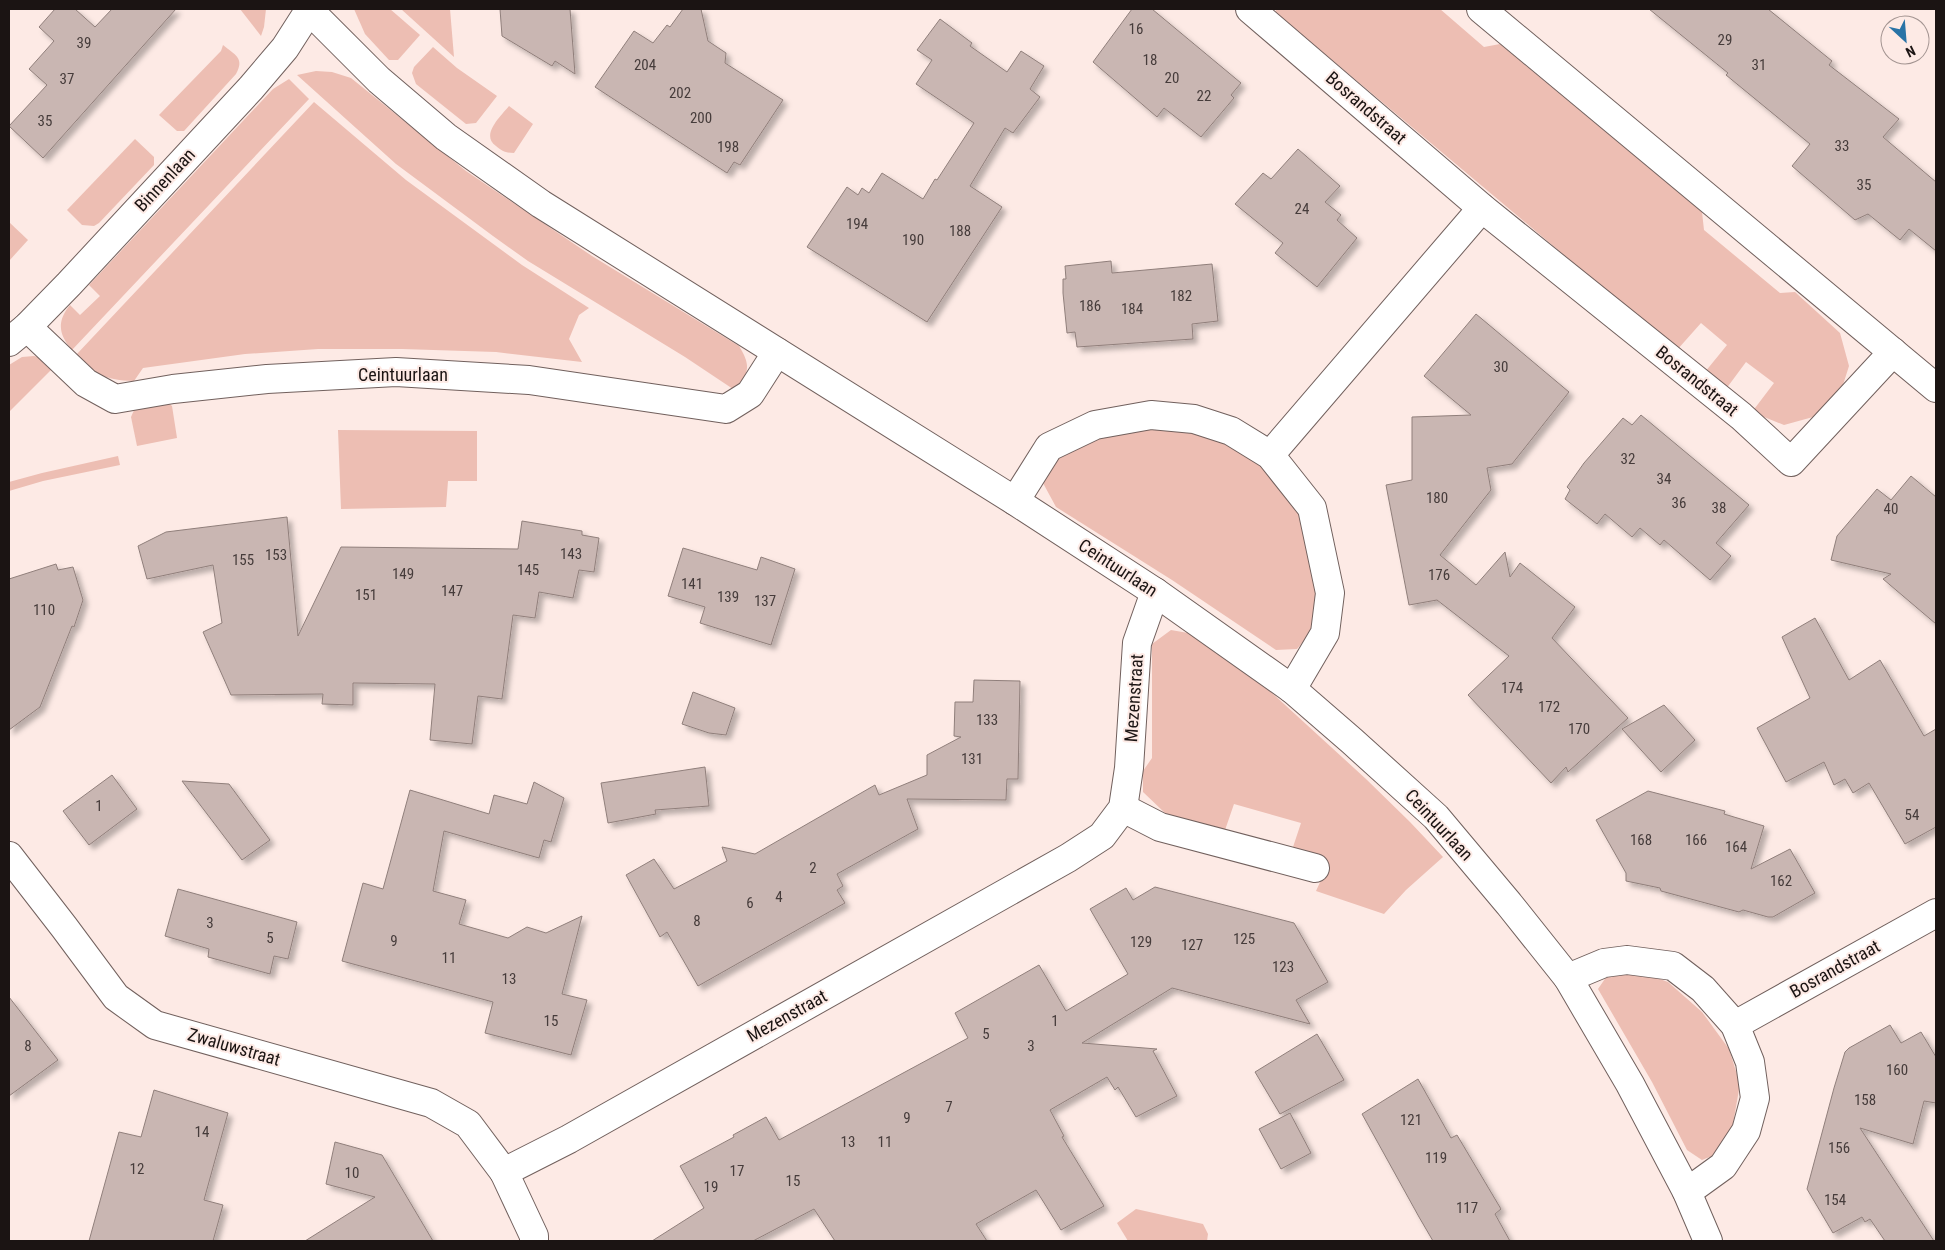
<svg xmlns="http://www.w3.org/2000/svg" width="1945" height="1250" font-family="'Roboto Condensed',sans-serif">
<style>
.green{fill:#edbeb3}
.building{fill:#c9b6b2;stroke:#907f7b;filter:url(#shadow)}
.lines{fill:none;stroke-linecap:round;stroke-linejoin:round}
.minor-casing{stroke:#71605d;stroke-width:30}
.minor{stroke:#fff;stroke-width:28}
.labels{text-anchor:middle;stroke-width:4;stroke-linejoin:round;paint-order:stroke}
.number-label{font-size:15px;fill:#463c3b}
.street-label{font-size:18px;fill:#1b1413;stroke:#fdeae5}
</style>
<defs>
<filter id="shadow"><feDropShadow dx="4.5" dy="4.5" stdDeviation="2.5" flood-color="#0004"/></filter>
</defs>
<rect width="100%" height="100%" fill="#fdeae5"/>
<!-- green -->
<g class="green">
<polygon points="240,9 266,9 264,27 261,36"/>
<polygon points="354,9 390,9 420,35 398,60 389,60 365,34"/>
<polygon points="401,9 450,9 454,57"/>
<polygon points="1277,9 1440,9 1484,47 1500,44 1702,212 1704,230 1780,293 1795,292 1840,333 1849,366 1842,388 1813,417 1784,425 1752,412 1774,383 1746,362 1726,389 1705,372 1727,345 1701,323 1677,350 1275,12"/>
<path d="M223,45C235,55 245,58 236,74L184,131H177L159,115L221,51Z"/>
<polygon points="433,47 457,68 497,96 476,123 466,124 416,84 412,73 414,67"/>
<path d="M316,71L332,72L351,78L466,171L592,256L739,346C752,367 748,372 736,391L685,357L528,261L493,236L396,164L297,75Z"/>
<path d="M289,79L309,99L72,350C58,334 57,321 70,305L80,315L100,296L89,285L273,89Z"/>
<path d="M314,102L406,180L522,265L589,308L579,315L569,339L582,362L496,352L402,349H318L245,354L143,368L134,381C104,380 97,375 76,355Z"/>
<path d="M509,106L533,124L514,153C505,153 502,151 496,146C480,135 501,116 509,106Z"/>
<polygon points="135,139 154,157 154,165 99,223 94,226 82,225 67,210"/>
<polygon points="9,222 28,240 9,261"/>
<polygon points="34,356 46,359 53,368 9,412 9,426 9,365 22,357"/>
<polygon points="167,402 172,406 177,438 137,446 131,417 135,408"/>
<polygon points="1170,425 1220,438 1260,462 1297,502 1319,589 1312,631 1297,649 1276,650 1172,580 1056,507 1043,483 1053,462 1084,441"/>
<polygon points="338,430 477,431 477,481 448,481 446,507 341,509"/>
<polygon points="118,456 120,465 43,481 9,491 9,482 42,473"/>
<polygon points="1171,630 1188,633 1272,693 1366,779 1410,822 1443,857 1406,890 1384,914 1316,891 1322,878 1326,858 1292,850 1301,823 1234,804 1224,833 1165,813 1143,792 1143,771 1152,758 1152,644"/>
<polygon points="1611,970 1646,974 1668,982 1702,1012 1729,1049 1740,1084 1731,1135 1722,1152 1702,1160 1687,1150 1652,1082 1598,989"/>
<polygon points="1136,1209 1203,1224 1208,1234 1207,1241 1128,1241 1117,1223"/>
</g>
<!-- building -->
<g class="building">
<polygon points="55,9 75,9 95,27 112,9 176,9 43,158 9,126 47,85 29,69 54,41 39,27"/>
<polygon points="500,9 570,9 575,74 555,61 552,66 502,36"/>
<polygon points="683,9 701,9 708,41 726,53 725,63 783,100 740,165 734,162 727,173 595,87 634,31 653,43 667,25 670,27"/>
<polygon points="1132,9 1152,9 1241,83 1231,95 1234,98 1201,137 1164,108 1157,117 1093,62"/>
<polygon points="1649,9 1768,9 1832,61 1829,65 1899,119 1883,137 1936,182 1936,251 1909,229 1900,240 1868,214 1855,220 1792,166 1810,144 1726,75 1728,73"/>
<polygon points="940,19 972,43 970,46 1007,72 1021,51 1044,66 1030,89 1040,97 1013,133 1005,128 970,186 1002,207 927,322 807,247 847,187 858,195 862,188 869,193 882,173 923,199 935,179 937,180 974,123 916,84 932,60 917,50"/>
<polygon points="1298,149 1340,186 1325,202 1341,215 1337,220 1357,238 1317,287 1275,253 1283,243 1235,204 1263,173 1271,179"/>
<polygon points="1111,261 1112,273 1212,264 1218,321 1192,324 1193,339 1077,347 1075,332 1067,333 1063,293 1063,279 1066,279 1065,266"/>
<polygon points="1476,314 1569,392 1512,464 1487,468 1491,490 1440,555 1476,585 1505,552 1510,577 1520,563 1575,607 1552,638 1628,718 1568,772 1566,767 1551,783 1468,695 1509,656 1437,600 1409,605 1386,485 1412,480 1412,417 1471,415 1424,376"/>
<polygon points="1641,415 1749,505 1716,543 1731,556 1710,580 1664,540 1660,545 1640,528 1632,537 1605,514 1597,524 1565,499 1570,490 1567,487 1584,463 1623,418 1632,425"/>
<polygon points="1911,476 1936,497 1936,624 1883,579 1891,574 1831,560 1837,536 1877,489 1891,500"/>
<polygon points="287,517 298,636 341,547 518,549 522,521 582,531 582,535 599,538 594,572 579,570 573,598 539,592 535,618 513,615 502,699 478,696 472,744 430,740 435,684 353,683 353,705 322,704 323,694 231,695 203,632 222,623 213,565 147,579 138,546 166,532"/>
<polygon points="683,548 757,570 761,557 795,569 771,645 700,623 705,607 668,596"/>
<polygon points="56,564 58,570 73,567 83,600 74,627 72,626 40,707 9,730 9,579"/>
<polygon points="1815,618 1849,680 1880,660 1924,736 1936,729 1936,827 1905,844 1869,783 1853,793 1845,779 1834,785 1824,762 1786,782 1757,728 1810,698 1782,637"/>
<polygon points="974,680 1020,681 1018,779 1007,779 1006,800 907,799 918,829 837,874 843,886 837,890 845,903 698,986 667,932 660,937 626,875 654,859 674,889 727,861 722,847 755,854 875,785 879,795 927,775 927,755 961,737 954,736 955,702 973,702"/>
<polygon points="693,692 735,708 726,735 709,733 682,724"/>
<polygon points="1664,705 1695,740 1661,772 1622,729"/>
<polygon points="705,767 709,806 655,810 656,814 608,823 601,783"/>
<polygon points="112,775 137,809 89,845 63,811"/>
<polygon points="182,781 229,784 270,840 242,860"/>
<polygon points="534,782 564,798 551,842 544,840 539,858 444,831 433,891 466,900 459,924 508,938 527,927 546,933 582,916 562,994 587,1000 571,1055 485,1033 493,1002 342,961 363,883 383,889 410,790 489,814 494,795 527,804"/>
<polygon points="1648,791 1725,811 1724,814 1764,826 1751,869 1790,849 1815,893 1773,917 1768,917 1743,910 1739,912 1661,891 1660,888 1626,881 1626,873 1596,820"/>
<polygon points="1155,887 1294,923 1328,982 1296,1000 1310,1024 1172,988 1082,1043 1157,1049 1153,1051 1177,1096 1136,1117 1118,1087 1115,1090 1107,1077 1050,1110 1064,1136 1062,1137 1104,1206 1061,1230 1036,1190 976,1224 987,1241 835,1241 814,1209 753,1241 652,1241 704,1208 680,1166 734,1137 733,1135 766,1117 779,1140 968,1038 955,1013 1039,965 1066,1011 1128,974 1090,909 1126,888 1133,900"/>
<polygon points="178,889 297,922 288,959 274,956 270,974 208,957 209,949 165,936"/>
<polygon points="9,997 58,1060 9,1096"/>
<polygon points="1890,1025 1901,1043 1921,1032 1936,1057 1936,1103 1924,1101 1913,1144 1860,1128 1934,1241 1885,1241 1870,1219 1865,1222 1862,1217 1833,1233 1807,1189 1834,1088 1845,1052 1849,1048"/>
<polygon points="1317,1034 1344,1080 1280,1114 1255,1072"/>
<polygon points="1418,1079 1451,1138 1457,1135 1501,1209 1495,1214 1510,1241 1433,1241 1419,1217 1362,1114"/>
<polygon points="154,1090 228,1113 204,1200 223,1205 213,1241 89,1241 119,1132 141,1137"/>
<polygon points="1290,1113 1311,1153 1281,1169 1259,1129"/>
<polygon points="335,1142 382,1155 433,1241 305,1241 375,1197 326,1184"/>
</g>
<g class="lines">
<defs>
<g id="minor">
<polyline points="308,9 379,80 446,137 541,204 1015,501 1155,592 1292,689 1352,741 1436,817 1509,904 1568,978 1630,1084 1687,1192 1708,1241"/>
<polyline points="1250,9 1482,208 1741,416 1791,462 1893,352"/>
<polyline points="1481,9 1936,388"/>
<polyline points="27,327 86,383 115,399 173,389 267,379 396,372 529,380 726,409 750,394 777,352"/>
<polyline points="9,342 27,327 69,284 251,88 285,48 310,9"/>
<polyline points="1270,455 1482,208"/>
<polyline points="1015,501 1049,447 1095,425 1151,415 1194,419 1231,431 1270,455 1312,508 1330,593 1325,633 1292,689"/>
<polyline points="1123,808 1160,827 1315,868"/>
<polyline points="9,856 64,927 116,997 155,1025 431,1103 468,1124 504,1172"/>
<polyline points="1568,978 1604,963 1627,960 1673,966 1703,989 1735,1025 1750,1062 1755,1098 1746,1131 1723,1166 1687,1192"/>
<polyline points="1735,1025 1936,913"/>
<polyline points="534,1241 534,1236 504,1172 569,1139 1068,858 1102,836 1123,808 1129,768 1137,643 1155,592"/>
</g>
</defs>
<!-- minor casing -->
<use href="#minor" class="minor-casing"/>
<!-- minor -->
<use href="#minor" class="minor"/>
</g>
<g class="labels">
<!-- number labels -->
<g class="number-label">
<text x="1136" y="34">16</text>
<text x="1725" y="45">29</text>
<text x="84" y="48">39</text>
<text x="1150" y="65">18</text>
<text x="645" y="70">204</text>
<text x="1759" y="70">31</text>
<text x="1172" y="83">20</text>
<text x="67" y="84">37</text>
<text x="680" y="98">202</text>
<text x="1204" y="101">22</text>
<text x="701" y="123">200</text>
<text x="45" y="126">35</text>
<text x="1842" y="151">33</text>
<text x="728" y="152">198</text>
<text x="1864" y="190">35</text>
<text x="1302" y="214">24</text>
<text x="857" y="229">194</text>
<text x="960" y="236">188</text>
<text x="913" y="245">190</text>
<text x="1181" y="301">182</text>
<text x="1090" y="311">186</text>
<text x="1132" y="314">184</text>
<text x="1501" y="372">30</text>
<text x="1628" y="464">32</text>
<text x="1664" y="484">34</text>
<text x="1437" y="503">180</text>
<text x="1679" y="508">36</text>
<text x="1719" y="513">38</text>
<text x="1891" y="514">40</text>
<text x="571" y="559">143</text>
<text x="276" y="560">153</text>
<text x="243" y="565">155</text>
<text x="528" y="575">145</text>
<text x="403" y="579">149</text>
<text x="1439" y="580">176</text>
<text x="692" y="589">141</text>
<text x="452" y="596">147</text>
<text x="366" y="600">151</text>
<text x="728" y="602">139</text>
<text x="765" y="606">137</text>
<text x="44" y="615">110</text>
<text x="1512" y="693">174</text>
<text x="1549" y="712">172</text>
<text x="987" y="725">133</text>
<text x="1579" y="734">170</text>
<text x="972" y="764">131</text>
<text x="99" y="811">1</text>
<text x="1912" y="820">54</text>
<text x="1641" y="845">168</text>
<text x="1696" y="845">166</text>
<text x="1736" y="852">164</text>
<text x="813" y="873">2</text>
<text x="1781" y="886">162</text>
<text x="779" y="902">4</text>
<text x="750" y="908">6</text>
<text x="697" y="926">8</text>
<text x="210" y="928">3</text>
<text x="270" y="943">5</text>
<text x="1244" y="944">125</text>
<text x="394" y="946">9</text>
<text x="1141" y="947">129</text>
<text x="1192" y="950">127</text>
<text x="449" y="963">11</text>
<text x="1283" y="972">123</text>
<text x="509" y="984">13</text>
<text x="551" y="1026">15</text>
<text x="1055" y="1026">1</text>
<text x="986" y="1039">5</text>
<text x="28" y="1051">8</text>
<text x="1031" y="1051">3</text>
<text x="1897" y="1075">160</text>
<text x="1865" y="1105">158</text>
<text x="949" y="1112">7</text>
<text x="907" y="1123">9</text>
<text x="1411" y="1125">121</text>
<text x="202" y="1137">14</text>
<text x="848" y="1147">13</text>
<text x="885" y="1147">11</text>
<text x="1839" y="1153">156</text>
<text x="1436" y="1163">119</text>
<text x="137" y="1174">12</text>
<text x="737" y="1176">17</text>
<text x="352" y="1178">10</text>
<text x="793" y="1186">15</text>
<text x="711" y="1192">19</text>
<text x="1835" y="1205">154</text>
<text x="1467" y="1213">117</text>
</g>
<!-- street labels -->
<g class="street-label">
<text transform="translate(1366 108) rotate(41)" y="6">Bosrandstraat</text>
<text transform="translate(165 180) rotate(-47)" y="6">Binnenlaan</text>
<text x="403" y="381">Ceintuurlaan</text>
<text transform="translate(1697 381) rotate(39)" y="6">Bosrandstraat</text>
<text transform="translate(1118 568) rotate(33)" y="6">Ceintuurlaan</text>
<text transform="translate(1134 698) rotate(-86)" y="6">Mezenstraat</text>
<text transform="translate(1439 825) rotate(47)" y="6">Ceintuurlaan</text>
<text transform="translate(1835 969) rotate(-29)" y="6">Bosrandstraat</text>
<text transform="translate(787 1016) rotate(-29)" y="6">Mezenstraat</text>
<text transform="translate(234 1047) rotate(16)" y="6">Zwaluwstraat</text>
</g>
</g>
<!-- border -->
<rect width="1945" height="1250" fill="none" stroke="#1b1413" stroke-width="20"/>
<!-- north arrow -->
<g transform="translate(1905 40) rotate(154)"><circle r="24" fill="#fdeae5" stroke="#a39491"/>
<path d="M0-4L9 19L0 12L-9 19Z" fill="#2973a6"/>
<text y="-8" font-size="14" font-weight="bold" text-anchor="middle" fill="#1b1413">N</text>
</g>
</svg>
